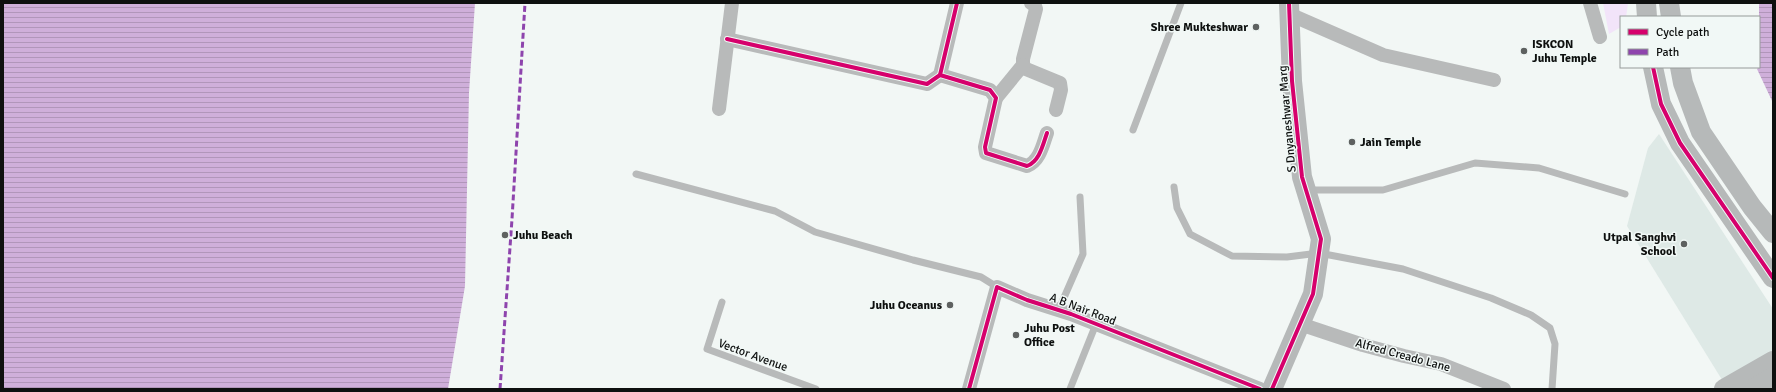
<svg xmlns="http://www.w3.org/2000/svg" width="1776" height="392" font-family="Signika,sans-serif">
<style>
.built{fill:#dee9e6}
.pitch{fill:#f2e4f9}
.water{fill:url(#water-rules)}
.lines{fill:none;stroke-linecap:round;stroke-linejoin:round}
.lane{stroke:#b8baba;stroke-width:7}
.street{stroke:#b8baba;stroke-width:14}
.secondary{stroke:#b6b9b9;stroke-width:20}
.quiet{stroke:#8e44ad;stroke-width:3;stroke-dasharray:6 3;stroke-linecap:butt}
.cycleway-casing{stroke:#f1f8f6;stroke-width:6}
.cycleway{stroke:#d6006c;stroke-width:4}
.poi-dot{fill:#5e6160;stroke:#f1f8f6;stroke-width:1.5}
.labels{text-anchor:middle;stroke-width:3;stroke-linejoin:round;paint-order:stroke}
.poi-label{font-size:12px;font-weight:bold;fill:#0e100f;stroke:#f1f8f6;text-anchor:start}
.street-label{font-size:12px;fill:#0e100f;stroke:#f1f8f6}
</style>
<defs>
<pattern id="water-rules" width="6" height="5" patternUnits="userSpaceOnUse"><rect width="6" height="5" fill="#cfafda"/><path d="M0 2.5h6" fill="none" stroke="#b196ba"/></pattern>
</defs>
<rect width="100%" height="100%" fill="#f2f7f5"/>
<!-- built -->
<polygon class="built" points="1659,134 1773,309 1773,349 1763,363 1724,383 1627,226 1648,148"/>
<!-- pitch -->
<polygon class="pitch" points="1603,3 1628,3 1626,17 1621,17 1621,27 1609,34"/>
<!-- water -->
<g class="water">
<polygon points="3,3 475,3 469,93 465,286 448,389 3,389"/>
<polygon points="1759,3 1773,3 1773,103 1757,69 1759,67"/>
</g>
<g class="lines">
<!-- lane -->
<g class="lane">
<polyline points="1133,130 1181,3"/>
<polyline points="636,174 775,211 815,232 913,260 981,277 997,287"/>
<polyline points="1174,187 1177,208 1190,234 1232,256 1287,257 1319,253 1403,269 1491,298 1531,315 1550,328 1555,344 1552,389"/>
<polyline points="1308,190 1383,190 1475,163 1539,168 1625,194"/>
<polyline points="722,302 707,349 816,389"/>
<polyline points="1059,309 1083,254 1080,197"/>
<polyline points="1070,389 1096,324"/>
</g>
<!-- street -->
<g class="street">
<path d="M957,3L940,75L990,90L996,98L985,147L986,153L1027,166C1040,161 1043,144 1047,133"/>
<polyline points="1031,3 1035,6 1036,9 1023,59 1023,65 1026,69 1060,83 1061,90 1056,110"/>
<polyline points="1590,3 1600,37"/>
<polyline points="1289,14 1383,55 1494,80"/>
<polyline points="727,39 927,84 940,75"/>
<polyline points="996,98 1023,65"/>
<polyline points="719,109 732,3"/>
<polyline points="1300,324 1363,345 1404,356 1441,364 1504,389"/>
<polyline points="969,389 997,287 1027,300 1071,314 1260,389"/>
</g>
<!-- secondary -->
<g class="secondary">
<polyline points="1646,3 1647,17"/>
<polyline points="1669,3 1671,17"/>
<polyline points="1653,67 1661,104 1680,143 1773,278"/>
<polyline points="1680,67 1683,83 1701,132 1752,207 1773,233"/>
<polyline points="1272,389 1313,294 1321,239 1302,177 1292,81 1289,3"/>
<polyline points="1724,389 1773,361"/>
<polyline points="1753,389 1773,377"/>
</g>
<!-- quiet -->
<polyline class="quiet" points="500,389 512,219 525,3"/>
<defs>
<g id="cycleway">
<path d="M957,3L940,75L990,90L996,98L985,147L986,153L1027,166C1040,161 1043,144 1047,133"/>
<polyline points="727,39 927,84 940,75"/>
<polyline points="1653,67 1661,104 1680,143 1773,278"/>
<polyline points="969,389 997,287 1027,300 1071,314 1260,389"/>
<polyline points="1272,389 1313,294 1321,239 1302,177 1292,81 1289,3"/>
</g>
</defs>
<!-- cycleway casing -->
<use href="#cycleway" class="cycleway-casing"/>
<!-- cycleway -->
<use href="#cycleway" class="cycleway"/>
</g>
<!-- markers -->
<g class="poi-dot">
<circle cx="1256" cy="27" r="4"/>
<circle cx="1524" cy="51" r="4"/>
<circle cx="1352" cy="142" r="4"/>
<circle cx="505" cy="235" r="4"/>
<circle cx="1684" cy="244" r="4"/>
<circle cx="950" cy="305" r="4"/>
<circle cx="1016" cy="335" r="4"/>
</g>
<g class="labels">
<!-- poi labels -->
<g class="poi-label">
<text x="1248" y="31" text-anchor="end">Shree Mukteshwar</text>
<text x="1532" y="48">ISKCON<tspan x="1532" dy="14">Juhu Temple</tspan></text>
<text x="1360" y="146">Jain Temple</text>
<text x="513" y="239">Juhu Beach</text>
<text x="1676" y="241" text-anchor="end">Utpal Sanghvi<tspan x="1676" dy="14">School</tspan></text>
<text x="942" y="309" text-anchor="end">Juhu Oceanus</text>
<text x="1024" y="332">Juhu Post<tspan x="1024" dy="14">Office</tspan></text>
</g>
<!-- street labels -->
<g class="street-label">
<text transform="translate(1287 119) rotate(-95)" y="4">S Dnyaneshwar Marg</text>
<text transform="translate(1083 309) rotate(21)" y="4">A B Nair Road</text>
<text transform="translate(753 355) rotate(20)" y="4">Vector Avenue</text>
<text transform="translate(1403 355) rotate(15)" y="4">Alfred Creado Lane</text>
</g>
</g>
<!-- border -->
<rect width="1776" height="392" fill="none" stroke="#0e100f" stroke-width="8"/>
<!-- legend -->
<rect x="1620" y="16" width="140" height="52" fill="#f1f8f6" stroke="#969b9a"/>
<rect x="1628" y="29" width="20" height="6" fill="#d6006c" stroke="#969b9a"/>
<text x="1656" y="36" font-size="12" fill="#0e100f">Cycle path</text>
<rect x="1628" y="49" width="20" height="6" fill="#8e44ad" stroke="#969b9a"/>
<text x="1656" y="56" font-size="12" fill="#0e100f">Path</text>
</svg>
